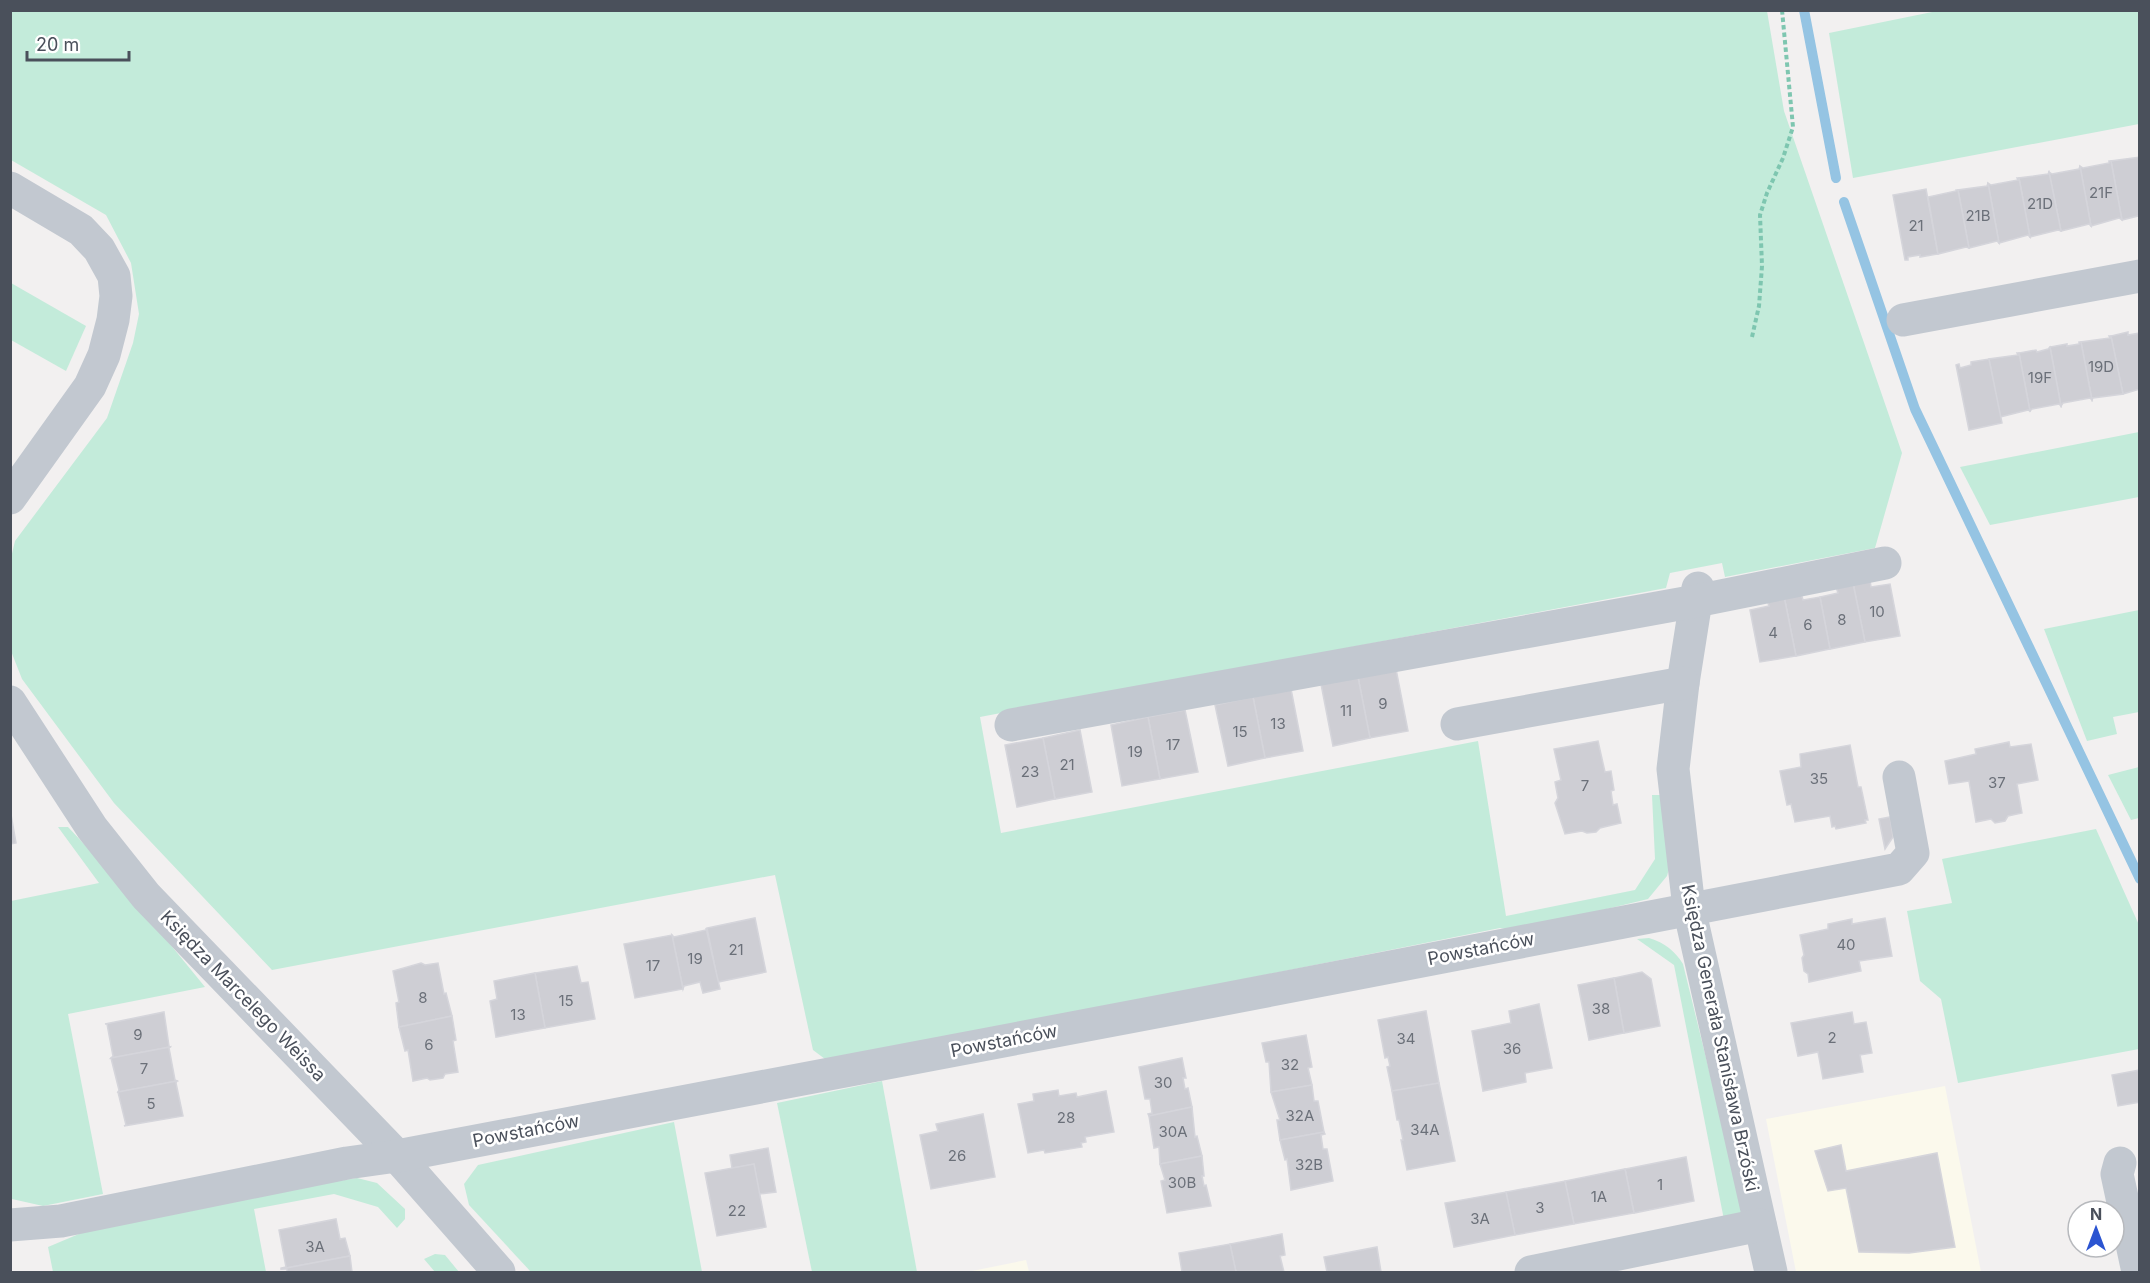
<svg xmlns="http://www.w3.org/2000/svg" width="2150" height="1283" font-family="Inter,sans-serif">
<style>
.commercial{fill:#fbf9ec}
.green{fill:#c3ebda}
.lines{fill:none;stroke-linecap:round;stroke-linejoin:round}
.stream{stroke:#95c4e3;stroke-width:10}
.building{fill:#ceced4;stroke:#d5d5db;stroke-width:1.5}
.path{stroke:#7ec6b0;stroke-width:4;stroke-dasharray:4.5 3;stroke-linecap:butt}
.minor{stroke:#c2c8d0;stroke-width:33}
.labels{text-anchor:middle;stroke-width:5;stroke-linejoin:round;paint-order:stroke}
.number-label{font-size:15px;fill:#6b7079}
.street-label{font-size:18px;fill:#4a505b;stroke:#fff}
</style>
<rect width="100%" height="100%" fill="#f2f0f0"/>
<!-- commercial -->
<g class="commercial">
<polygon points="1945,1086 1981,1272 1796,1272 1766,1119"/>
<polygon points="1026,1260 1029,1272 967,1272"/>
</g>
<!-- green -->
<g class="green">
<polygon points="1942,10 2139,11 2139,124 1853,178 1829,33"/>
<polygon points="11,11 1767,11 1784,111 1902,453 1875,548 1725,577 1722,563 1670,573 1666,588 980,717 1001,833 1478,741 1506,916 1635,890 1655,859 1652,795 1662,795 1670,865 1667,876 1648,899 1516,931 1500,928 829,1062 813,1050 775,875 272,970 114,803 22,679 11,651 10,562 15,541 107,418 133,343 139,314 131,263 106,215 11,160"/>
<polygon points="11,283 86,326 66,371 11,340"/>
<polygon points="2139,432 2139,497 1990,525 1960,467"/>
<polygon points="2139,610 2139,712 2113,717 2117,734 2087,741 2044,629"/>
<polygon points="2139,767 2139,818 2131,820 2108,775"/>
<polygon points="58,827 68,827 116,878 205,987 68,1014 103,1194 43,1206 12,1199 10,1195 11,901 99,883"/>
<polygon points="2096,829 2139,925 2139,1049 1958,1083 1941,999 1920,981 1907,911 1952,903 1942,859"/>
<path d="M1649,938C1665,943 1675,951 1683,964L1743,1209L1739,1220L1725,1225L1674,965L1637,939Z"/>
<polygon points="882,1081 917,1272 812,1272 777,1103"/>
<polygon points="674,1122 702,1272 531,1272 469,1205 464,1184 478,1165"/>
<polygon points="357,1178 377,1183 405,1209 405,1219 397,1228 378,1207 334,1194 254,1209 266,1272 53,1272 48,1247 86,1231 250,1195"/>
<polygon points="435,1254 445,1255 459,1272 435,1272 424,1259"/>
</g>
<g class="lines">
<!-- stream -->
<g class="stream">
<polyline points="1804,10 1836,178"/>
<polyline points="1844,202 1915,409 2140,879"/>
</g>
</g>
<!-- building -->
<g class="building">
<polygon points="2140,157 2140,214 2138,216 2122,220 2111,161"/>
<polygon points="2109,161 2111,161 2122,220 2119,218 2091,226 2080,166 2083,168 2109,163"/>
<polygon points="2080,166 2091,226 2089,224 2061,231 2049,172 2052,174 2079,169"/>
<polygon points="2049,172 2061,231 2058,230 2030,237 2019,178 2048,174"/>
<polygon points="2017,178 2019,178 2030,237 2028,235 1999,243 1988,183 1991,185 2018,180"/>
<polygon points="1988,183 1999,243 1997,241 1969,248 1958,190 1987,186"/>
<polygon points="1926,189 1938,254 1920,257 1920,255 1908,257 1908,260 1905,260 1893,195"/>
<polygon points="1956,190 1958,190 1969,248 1966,247 1938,254 1928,197 1956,191"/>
<polygon points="2128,332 2128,335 2140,333 2140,389 2123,394 2111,336"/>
<polygon points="2109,336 2111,336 2123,394 2093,398 2092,400 2081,342 2110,338"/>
<polygon points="2079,342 2081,342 2092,400 2090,398 2063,403 2061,406 2050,347 2067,344 2067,346 2079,344"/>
<polygon points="2050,347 2061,406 2059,404 2032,409 2030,411 2019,353 2036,350 2037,352 2048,349"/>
<polygon points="2017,353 2019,353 2030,411 2028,410 2000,417 1989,359 2018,355"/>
<polygon points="1989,359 2002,423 1969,430 1956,365 1959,364 1960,368 1971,365 1971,362"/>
<polygon points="1870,580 1871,587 1890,584 1900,636 1865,642 1853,583"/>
<polygon points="1853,583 1865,642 1830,649 1820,597 1838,593 1836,587"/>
<polygon points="1801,593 1803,600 1820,597 1830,649 1796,656 1784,596"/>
<polygon points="1784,596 1796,656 1760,662 1750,610 1769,606 1767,600"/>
<polygon points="1396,669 1408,731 1370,738 1358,677"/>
<polygon points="1358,677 1370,738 1333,746 1321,684"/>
<polygon points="1291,689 1303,751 1265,758 1253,697"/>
<polygon points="1253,697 1265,758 1228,766 1215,705"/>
<polygon points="1185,710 1198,772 1160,779 1148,717"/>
<polygon points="1148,717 1160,779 1122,786 1111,725"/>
<polygon points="1080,730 1092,792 1055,799 1043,738"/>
<polygon points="1043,738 1055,799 1017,807 1005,745"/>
<polygon points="1598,741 1605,772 1611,771 1614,790 1611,791 1613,805 1617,804 1621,823 1600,828 1596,832 1587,833 1582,831 1565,834 1555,803 1558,798 1555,782 1561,780 1554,749"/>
<polygon points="2009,742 2010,747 2031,744 2038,780 2017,784 2022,813 2008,816 2005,821 1995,823 1991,819 1976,822 1969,781 1949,784 1945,761 1976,754 1975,749"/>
<polygon points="1850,745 1858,787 1861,787 1868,820 1865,820 1866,823 1836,829 1835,826 1832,827 1830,816 1795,822 1791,804 1787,805 1780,771 1801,767 1800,754"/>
<polygon points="10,809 16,843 10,844"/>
<polygon points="1890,817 1893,837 1885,849 1879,819"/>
<polygon points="755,918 766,972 718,982 707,928"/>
<polygon points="1885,918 1892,956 1859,961 1861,971 1809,982 1808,974 1804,971 1802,958 1804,955 1800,935 1828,929 1828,924 1852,919 1852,924"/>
<polygon points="706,928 720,989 703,993 700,982 684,986 683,989 672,935 674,937 706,930"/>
<polygon points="672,935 683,989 635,998 624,944"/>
<polygon points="421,963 425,965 438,963 444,994 446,993 452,1016 399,1027 396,1003 399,1002 393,971"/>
<polygon points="577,966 581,983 588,982 595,1019 545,1028 535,973"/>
<polygon points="1642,972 1651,979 1660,1026 1624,1033 1614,978"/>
<polygon points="535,973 545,1028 496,1037 490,1001 497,999 494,981"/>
<polygon points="1614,978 1624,1033 1589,1040 1578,985"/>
<polygon points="1539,1004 1552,1068 1525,1073 1526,1082 1483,1091 1472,1031 1511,1023 1509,1011"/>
<polygon points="1426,1011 1439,1083 1392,1091 1387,1067 1390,1066 1388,1057 1385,1058 1378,1020"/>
<polygon points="164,1012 169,1046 170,1047 111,1058 113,1056 107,1024 105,1024"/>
<polygon points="1852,1012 1854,1024 1866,1022 1872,1053 1860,1055 1863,1072 1823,1079 1818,1052 1798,1056 1791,1023"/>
<polygon points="452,1016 456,1040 453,1041 458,1072 445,1074 443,1078 430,1080 427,1078 413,1081 408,1050 405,1051 399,1027"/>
<polygon points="1306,1035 1312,1067 1308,1068 1312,1085 1271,1092 1269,1062 1266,1062 1262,1043"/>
<polygon points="170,1047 169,1048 175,1080 177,1081 118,1092 119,1090 111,1058"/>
<polygon points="1182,1058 1186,1078 1183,1078 1185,1089 1188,1088 1192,1107 1149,1116 1148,1114 1152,1113 1150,1099 1145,1099 1139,1067"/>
<polygon points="2140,1070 2140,1102 2118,1106 2112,1075"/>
<polygon points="177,1081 176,1083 183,1116 124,1126 126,1125 118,1092"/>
<polygon points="1439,1083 1455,1161 1407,1170 1401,1140 1403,1140 1399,1120 1397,1120 1392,1091"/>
<polygon points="1312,1085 1314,1101 1318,1101 1324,1132 1280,1140 1277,1120 1280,1120 1271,1092"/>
<polygon points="1058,1090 1059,1096 1076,1093 1077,1097 1106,1091 1114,1132 1085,1137 1086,1142 1081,1143 1082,1147 1045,1153 1044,1150 1028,1153 1018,1104 1034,1101 1033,1094"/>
<polygon points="1192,1107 1195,1137 1197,1136 1202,1156 1160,1164 1159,1147 1154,1148 1149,1116"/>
<polygon points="983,1114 995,1177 931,1189 920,1135 938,1131 936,1124"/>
<polygon points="1324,1132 1325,1134 1321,1135 1323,1149 1327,1149 1333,1181 1291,1190 1287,1159 1285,1160 1280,1140"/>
<polygon points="1841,1145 1846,1171 1937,1153 1955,1247 1909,1253 1859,1252 1846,1188 1828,1191 1815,1151"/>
<polygon points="768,1148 776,1192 759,1194 754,1164 732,1168 730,1155"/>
<polygon points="1202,1156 1204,1176 1202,1176 1204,1186 1206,1185 1211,1206 1167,1213 1161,1181 1165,1180 1160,1164"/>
<polygon points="1686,1157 1694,1201 1634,1213 1625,1169"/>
<polygon points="754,1164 766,1227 717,1236 705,1173"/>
<polygon points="1625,1169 1634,1213 1574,1224 1565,1181"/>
<polygon points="1565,1181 1574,1224 1515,1235 1506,1192"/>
<polygon points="1506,1192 1515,1235 1454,1247 1445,1203"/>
<polygon points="336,1219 340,1239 345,1238 350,1256 281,1269 281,1268 286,1267 279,1230"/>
<polygon points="1282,1234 1285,1255 1280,1256 1284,1272 1236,1272 1230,1244"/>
<polygon points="1230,1244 1236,1272 1182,1272 1179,1253"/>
<polygon points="1377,1247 1381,1272 1327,1272 1324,1257"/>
<polygon points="350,1256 352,1272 287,1272 287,1269 281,1269"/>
</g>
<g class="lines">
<!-- path -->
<polyline class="path" points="1752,337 1759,306 1762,266 1760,215 1767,193 1783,158 1793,127 1782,10"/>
<!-- minor -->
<g class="minor">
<polyline points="10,188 81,230 99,249 114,276 116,296 113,320 104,355 90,386 10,498"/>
<polyline points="1903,320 2140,276"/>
<polyline points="1698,588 1683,683 1673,769 1689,908 1771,1272"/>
<polyline points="10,702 92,828 146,896 397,1156 499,1272"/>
<polyline points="1457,724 1683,683"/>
<polyline points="1011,725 1696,601 1885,563"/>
<polyline points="2120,1163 2117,1174 2138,1272"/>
<polyline points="10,1225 61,1221 347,1163 397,1156 1214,1001 1899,869 1913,853 1899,777"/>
<polyline points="1531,1272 1760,1225"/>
</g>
</g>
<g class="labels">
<!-- number labels -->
<g class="number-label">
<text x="2101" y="198">21F</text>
<text x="2040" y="209">21D</text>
<text x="1978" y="221">21B</text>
<text x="1916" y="231">21</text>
<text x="2101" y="372">19D</text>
<text x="2040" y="383">19F</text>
<text x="1877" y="617">10</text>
<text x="1842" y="625">8</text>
<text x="1808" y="630">6</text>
<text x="1773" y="638">4</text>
<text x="1383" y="709">9</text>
<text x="1346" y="716">11</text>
<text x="1278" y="729">13</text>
<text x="1240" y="737">15</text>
<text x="1173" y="750">17</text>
<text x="1135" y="757">19</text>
<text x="1067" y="770">21</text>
<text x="1030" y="777">23</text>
<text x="1819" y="784">35</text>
<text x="1997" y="788">37</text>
<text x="1585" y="791">7</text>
<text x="1846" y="950">40</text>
<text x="736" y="955">21</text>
<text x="695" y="964">19</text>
<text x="653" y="971">17</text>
<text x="423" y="1003">8</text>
<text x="566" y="1006">15</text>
<text x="1601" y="1014">38</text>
<text x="518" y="1020">13</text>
<text x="138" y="1040">9</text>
<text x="1832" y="1043">2</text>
<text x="1406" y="1044">34</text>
<text x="429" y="1050">6</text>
<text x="1512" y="1054">36</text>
<text x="1290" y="1070">32</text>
<text x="144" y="1074">7</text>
<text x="1163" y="1088">30</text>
<text x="151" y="1109">5</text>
<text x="1300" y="1121">32A</text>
<text x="1066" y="1123">28</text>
<text x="1425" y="1135">34A</text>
<text x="1173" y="1137">30A</text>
<text x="957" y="1161">26</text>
<text x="1309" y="1170">32B</text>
<text x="1182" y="1188">30B</text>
<text x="1660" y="1190">1</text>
<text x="1599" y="1202">1A</text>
<text x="1540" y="1213">3</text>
<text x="737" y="1216">22</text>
<text x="1480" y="1224">3A</text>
<text x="315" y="1252">3A</text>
</g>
<!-- street labels -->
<g class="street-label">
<text transform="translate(1481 949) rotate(-11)" y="6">Powstańców</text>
<text transform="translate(243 996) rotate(46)" y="6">Księdza Marcelego Weissa</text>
<text transform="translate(1720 1038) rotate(78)" y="6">Księdza Generała Stanisława Brzóski</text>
<text transform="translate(1004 1041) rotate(-11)" y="6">Powstańców</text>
<text transform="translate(526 1131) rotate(-11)" y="6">Powstańców</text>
</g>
</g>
<!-- border -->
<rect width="2150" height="1283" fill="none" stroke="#4a505b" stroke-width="24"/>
<!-- north arrow -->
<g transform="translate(2096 1229)"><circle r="28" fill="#ffffff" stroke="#b7b9bd" stroke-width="1.5"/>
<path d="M0-4.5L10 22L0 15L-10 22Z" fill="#2b54d1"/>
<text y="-9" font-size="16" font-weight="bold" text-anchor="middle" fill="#4a505b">N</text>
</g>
<!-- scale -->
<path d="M27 51v9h102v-9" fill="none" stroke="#4a505b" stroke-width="3"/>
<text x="36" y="51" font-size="18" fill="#4a505b" stroke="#ffffff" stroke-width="4.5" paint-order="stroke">20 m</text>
</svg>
